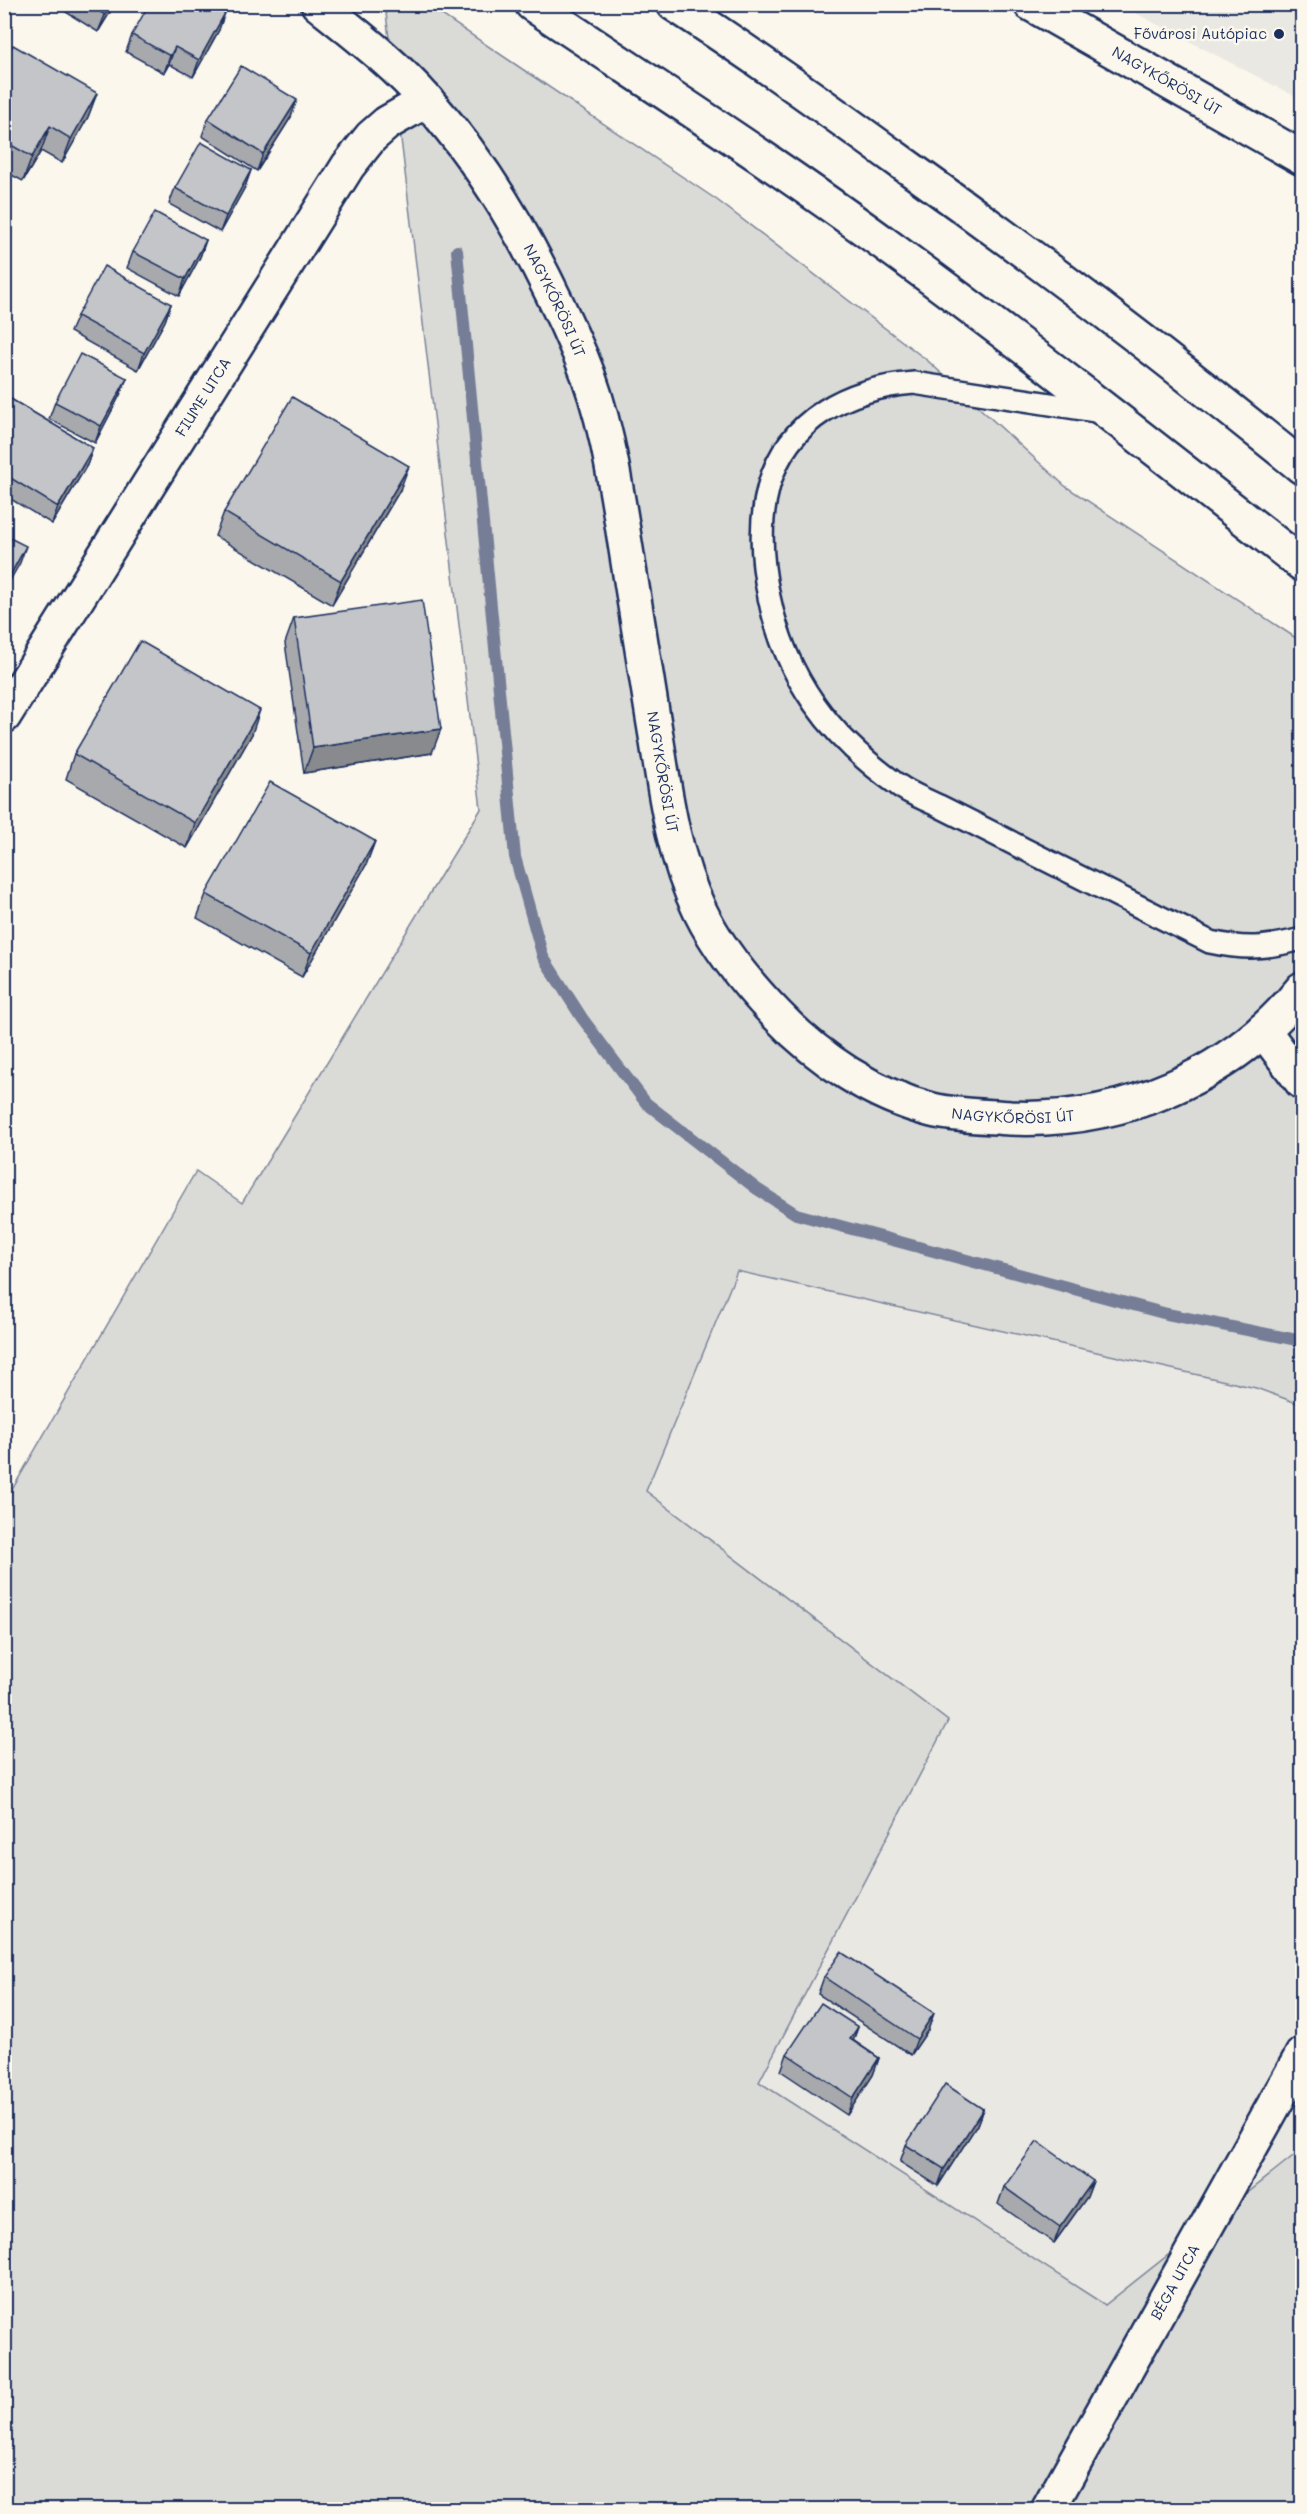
<svg xmlns="http://www.w3.org/2000/svg" width="1307" height="2514" font-family="Mali,sans-serif">
<style>
.built{fill:#eae8e2}
.green{fill:#dadad7;stroke:#7a849a;stroke-width:1.5}
.lines{fill:none;stroke-linecap:round;stroke-linejoin:round}
.stream{stroke:#747e96;stroke-width:12}
.lane-casing{stroke:#1b2f5e;stroke-width:26}
.street-casing{stroke:#1b2f5e;stroke-width:38}
.secondary-casing{stroke:#1b2f5e;stroke-width:38}
.primary-casing{stroke:#1b2f5e;stroke-width:38}
.lane{stroke:#fbf7ec;stroke-width:21}
.street{stroke:#fbf7ec;stroke-width:33}
.secondary{stroke:#fbf7ec;stroke-width:33}
.primary{stroke:#fbf7ec;stroke-width:33}
.wall{fill:#a8a9ad;stroke:#1b2f5e;stroke-width:1.5}
.shaded-wall{fill:#888a8d;stroke:#1b2f5e;stroke-width:1.5}
.building{fill:#c3c5c9;stroke:#1b2f5e;stroke-width:1.5}
.poi-dot{fill:#1b2f5e;stroke:#fbf7ec;stroke-width:2}
.labels{text-anchor:middle;stroke-width:5;stroke-linejoin:round;paint-order:stroke}
.poi-label{font-size:15px;fill:#1b2f5e;stroke:#fbf7ec;text-anchor:end}
.street-label{font-size:15px;fill:#1b2f5e;stroke:#fbf7ec}
</style>
<rect width="100%" height="100%" fill="#fbf7ec"/>
<filter id="ink" filterUnits="userSpaceOnUse"><feTurbulence type="fractalNoise" baseFrequency=".0167" numOctaves="2"/><feDisplacementMap in="SourceGraphic" scale="12" xChannelSelector="R" yChannelSelector="G"/><feConvolveMatrix kernelMatrix="1 2 1 2 8 2 1 2 1" color-interpolation-filters="sRGB"/></filter>
<g filter="url(#ink)">
<!-- built -->
<g class="built">
<polygon points="1120,5 1302,5 1302,100"/>
<polygon points="737,1271 1256,1388 1302,1405 1302,2149 1105,2305 759,2082 948,1721 645,1491"/>
</g>
<!-- green -->
<polygon class="green" points="385,5 427,5 717,200 928,361 1065,486 1302,642 1302,1405 1256,1388 737,1271 646,1491 948,1721 759,2082 1105,2305 1302,2149 1302,2509 5,2510 5,1502 196,1171 242,1203 481,809"/>
<g class="lines">
<!-- stream -->
<polyline class="stream" points="457,251 515,857 543,957 582,1018 646,1103 757,1189 796,1214 1167,1314 1302,1341"/>
<defs>
<path id="lane" d="M1102,412L914,383C849,388 788,418 769,485C759,521 761,560 769,597C786,679 830,737 898,785C910,794 925,799 939,806C967,820 995,834 1024,849C1086,880 1148,911 1210,942C1247,950 1266,948 1302,939"/>
<g id="street">
<polyline points="1263,1030 1302,1082"/>
<path id="s1" d="M1048,2510L1302,2055"/>
</g>
<g id="secondary">
<path id="s2" d="M318,4C357,35 396,65 429,103C495,177 542,266 581,357C606,416 615,481 625,543C636,610 646,676 657,742C666,799 674,858 700,911C719,950 747,984 777,1015C819,1059 873,1095 932,1110C957,1116 984,1116 1010,1118C1121,1123 1233,1076 1302,989"/>
<path id="s3" d="M1031,4L1302,158"/>
<path id="s4" d="M4,716L348,166L371,137L387,123L427,100"/>
</g>
<g id="primary">
<path d="M532,4C654,86 778,165 896,252C1034,353 1168,459 1302,564"/>
<path d="M674,4C753,55 829,110 905,165C1040,261 1173,362 1302,467"/>
</g>
</defs>
<!-- lane casing -->
<use href="#lane" class="lane-casing"/>
<!-- street casing -->
<use href="#street" class="street-casing"/>
<!-- secondary casing -->
<use href="#secondary" class="secondary-casing"/>
<!-- primary casing -->
<use href="#primary" class="primary-casing"/>
<!-- lane -->
<use href="#lane" class="lane"/>
<!-- street -->
<use href="#street" class="street"/>
<!-- secondary -->
<use href="#secondary" class="secondary"/>
<!-- primary -->
<use href="#primary" class="primary"/>
</g>
<!-- wall -->
<g class="wall">
<polygon points="53,4 115,4 98,32"/>
<polygon points="219,30 193,77 169,64 164,73 126,52 132,35"/>
<polygon points="4,60 97,93 88,117 62,163 41,151 23,181 4,171"/>
<polygon points="291,117 257,171 202,136 208,119"/>
<polygon points="251,170 245,187 220,232 169,204 175,188"/>
<polygon points="206,240 200,257 179,296 127,268 133,252"/>
<polygon points="171,304 165,321 138,370 70,332 77,316"/>
<polygon points="127,378 120,395 95,443 49,419 55,402"/>
<polygon points="4,395 93,448 87,465 52,524 4,495"/>
<polygon points="400,490 332,605 215,536 224,512"/>
<polygon points="294,618 432,753 304,773 285,643"/>
<polygon points="252,734 187,848 66,779 74,754"/>
<polygon points="375,841 366,865 302,977 197,918 206,894"/>
<polygon points="824,1977 934,2013 928,2030 911,2055 818,1994"/>
<polygon points="858,2027 853,2040 879,2058 873,2075 847,2115 781,2071 787,2054"/>
<polygon points="983,2109 977,2125 938,2186 900,2162 906,2145"/>
<polygon points="1093,2181 1087,2197 1054,2243 998,2204 1004,2187"/>
</g>
<!-- shaded-wall -->
<g class="shaded-wall">
<polygon points="111,4 115,4 98,32 105,15"/>
<polygon points="225,13 219,30 193,77 199,60"/>
<polygon points="175,47 169,64 164,73 170,56"/>
<polygon points="97,93 88,117 62,163 71,139"/>
<polygon points="297,100 291,117 257,171 263,154"/>
<polygon points="50,126 41,151 23,181 32,157"/>
<polygon points="251,170 245,187 220,232 226,216"/>
<polygon points="206,240 200,257 179,296 185,279"/>
<polygon points="171,304 165,321 138,370 144,353"/>
<polygon points="127,378 120,395 95,443 101,426"/>
<polygon points="93,448 87,465 52,524 58,507"/>
<polygon points="409,466 400,490 332,605 341,581"/>
<polygon points="26,546 20,563 4,591 4,586"/>
<polygon points="260,710 252,734 187,848 195,823"/>
<polygon points="441,729 432,753 304,773 313,748"/>
<polygon points="375,841 366,865 302,977 311,953"/>
<polygon points="934,2013 928,2030 911,2055 917,2039"/>
<polygon points="858,2027 852,2044 850,2039"/>
<polygon points="879,2058 873,2075 847,2115 853,2098"/>
<polygon points="983,2109 977,2125 938,2186 944,2169"/>
<polygon points="1093,2181 1087,2197 1054,2243 1060,2227"/>
</g>
<!-- building -->
<g class="building">
<polygon points="87,4 111,4 105,15"/>
<polygon points="149,4 209,4 225,13 199,60 175,47 170,56 132,35"/>
<polygon points="13,45 97,93 71,139 50,126 32,157 4,141 4,60"/>
<polygon points="241,66 297,100 263,154 208,119"/>
<polygon points="201,142 251,170 226,216 175,188"/>
<polygon points="155,212 206,240 185,279 133,252"/>
<polygon points="104,266 171,304 144,353 77,316"/>
<polygon points="80,354 127,378 101,426 55,402"/>
<polygon points="4,395 93,448 58,507 4,474"/>
<polygon points="292,397 409,466 341,581 224,512"/>
<polygon points="4,535 26,546 4,586"/>
<polygon points="422,600 441,729 313,748 294,618"/>
<polygon points="140,641 260,710 195,823 74,754"/>
<polygon points="270,782 375,841 311,953 206,894"/>
<polygon points="841,1952 934,2013 917,2039 824,1977"/>
<polygon points="821,2003 858,2027 850,2039 879,2058 853,2098 787,2054"/>
<polygon points="945,2084 983,2109 944,2169 906,2145"/>
<polygon points="1037,2141 1093,2181 1060,2227 1004,2187"/>
</g>
</g>
<!-- markers -->
<circle class="poi-dot" cx="1279" cy="34" r="6"/>
<g class="labels">
<!-- poi labels -->
<g class="poi-label">
<text x="1267" y="39">Fővárosi Autópiac</text>
</g>
<!-- street labels -->
<g class="street-label">
<text dy="5" stroke="none"><textPath href="#s3" startOffset="156">NAGYKŐRÖSI ÚT</textPath></text>
<text dy="5" stroke="none"><textPath href="#s2" startOffset="384">NAGYKŐRÖSI ÚT</textPath></text>
<text dy="5" stroke="none"><textPath href="#s4" startOffset="376">FIUME UTCA</textPath></text>
<text dy="5" stroke="none"><textPath href="#s2" startOffset="870">NAGYKŐRÖSI ÚT</textPath></text>
<text dy="5" stroke="none"><textPath href="#s2" startOffset="1410">NAGYKŐRÖSI ÚT</textPath></text>
<text dy="5" stroke="none"><textPath href="#s1" startOffset="261">BÉGA UTCA</textPath></text>
</g>
</g>
<!-- margin -->
<rect width="1307" height="2514" fill="none" stroke="#fbf7ec" stroke-width="24"/>
<rect x="12" y="12" width="1283" height="2490" fill="none" stroke="#1b2f5e" stroke-width="2" filter="url(#ink)"/>
</svg>
